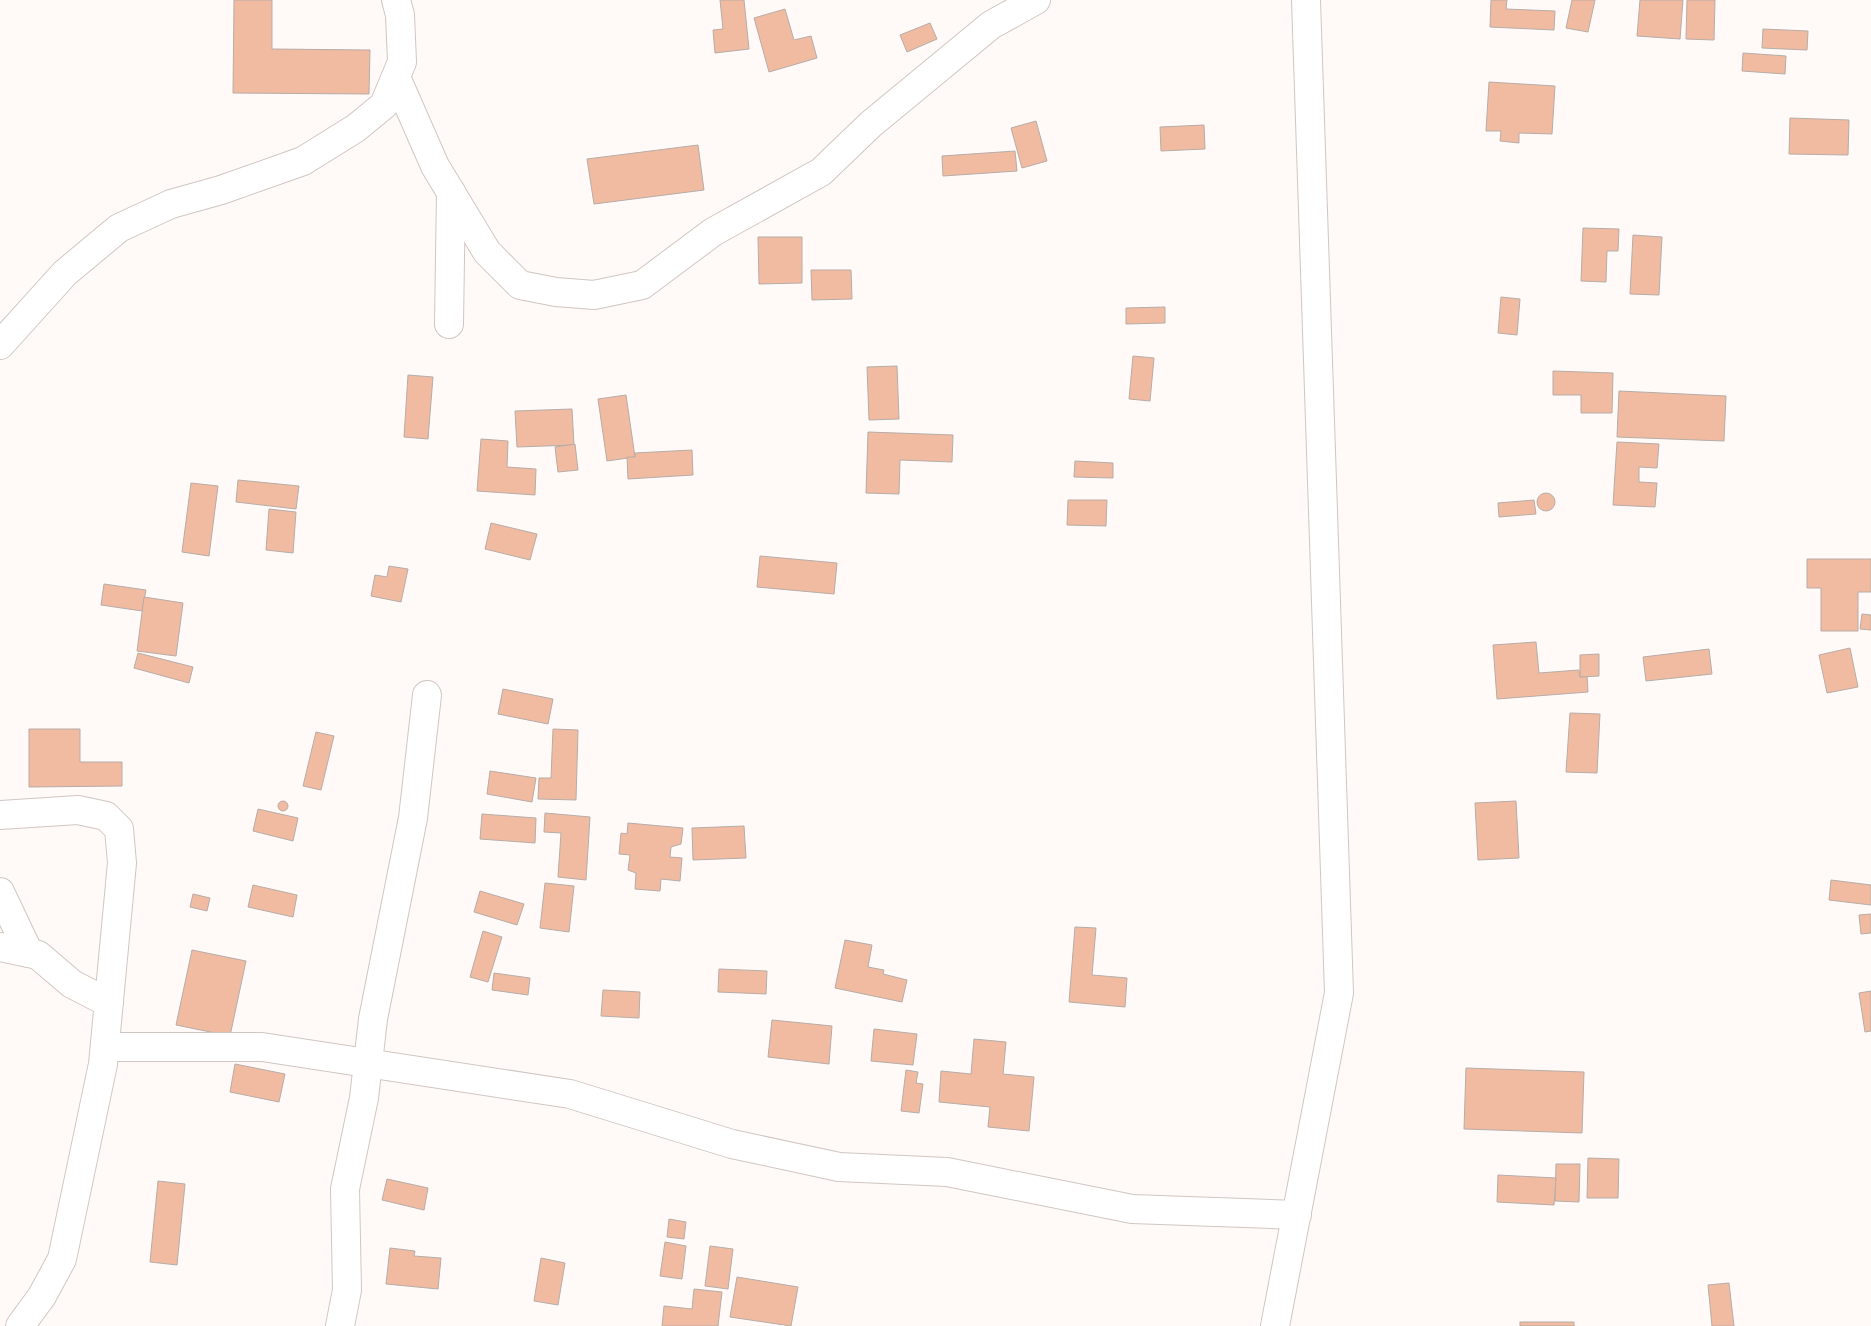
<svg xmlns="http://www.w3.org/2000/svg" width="1871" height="1326" font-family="'Open Sans',sans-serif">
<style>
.building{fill:#f1bba2;stroke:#b7aca7}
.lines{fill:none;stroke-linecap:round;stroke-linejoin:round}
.minor-casing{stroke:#d1c6c1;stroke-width:30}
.minor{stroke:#fff;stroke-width:28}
</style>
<rect width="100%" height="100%" fill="#fffaf8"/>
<!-- building -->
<g class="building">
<polygon points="234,0 272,0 272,49 370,50 369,94 233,93"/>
<polygon points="720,0 744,0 749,49 715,53 713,30 723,29"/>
<polygon points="1491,0 1507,0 1506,9 1555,11 1554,30 1490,27"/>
<polygon points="1572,0 1595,0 1588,32 1566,28"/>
<polygon points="1640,0 1683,0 1680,39 1637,36"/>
<polygon points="1687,0 1715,0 1714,40 1686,39"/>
<polygon points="785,9 794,40 811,36 817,58 769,72 754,18"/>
<polygon points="930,23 937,39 907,52 900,35"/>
<polygon points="1763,29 1808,31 1807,50 1762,48"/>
<polygon points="1743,53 1786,56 1785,74 1742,71"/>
<polygon points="1489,82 1555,86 1552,134 1519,133 1519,143 1500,141 1501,131 1486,131"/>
<polygon points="1790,118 1849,120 1848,155 1789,154"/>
<polygon points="1036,121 1047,161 1022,168 1011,128"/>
<polygon points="1204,125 1205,149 1161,151 1160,127"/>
<polygon points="698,145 704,190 594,204 587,159"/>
<polygon points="1015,151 1017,171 943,176 942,156"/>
<polygon points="1583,228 1619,229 1618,251 1607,251 1606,282 1581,281"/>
<polygon points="1633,235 1662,237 1659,295 1630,294"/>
<polygon points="758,237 802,237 802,283 759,284"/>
<polygon points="811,270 851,270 852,299 812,300"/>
<polygon points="1501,297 1520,299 1517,335 1498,333"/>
<polygon points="1165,307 1165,323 1126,324 1126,308"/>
<polygon points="1133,356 1154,358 1150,401 1129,399"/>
<polygon points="897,366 899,419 869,420 867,367"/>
<polygon points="1553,371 1613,373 1612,413 1581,413 1581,395 1553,395"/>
<polygon points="408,375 433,377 428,439 404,437"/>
<polygon points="1619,391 1726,396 1724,441 1617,437"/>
<polygon points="626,395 635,457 607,461 598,399"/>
<polygon points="572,409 574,445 517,447 515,411"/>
<polygon points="868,432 953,435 952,462 900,460 899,494 866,493"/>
<polygon points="481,439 508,441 507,467 536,469 535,495 477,491"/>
<polygon points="1617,442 1659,444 1657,468 1639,467 1639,482 1657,483 1655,507 1613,505"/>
<polygon points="575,444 578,470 558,472 555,447"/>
<polygon points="692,450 693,475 628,479 627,457 635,457 635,453"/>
<polygon points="1075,461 1113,463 1113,478 1074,477"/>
<polygon points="238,480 299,486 296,509 236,502"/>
<polygon points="191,483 218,486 209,556 182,552"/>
<circle cx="1546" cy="502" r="9"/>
<polygon points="1068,500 1107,500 1106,526 1067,525"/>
<polygon points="1534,500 1536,514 1499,517 1498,503"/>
<polygon points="269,509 296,512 293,553 266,550"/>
<polygon points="491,523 537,534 530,560 485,549"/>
<polygon points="760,556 837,563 834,594 757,587"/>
<polygon points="1807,559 1871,559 1871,592 1858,592 1858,631 1821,631 1821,588 1807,588"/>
<polygon points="389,566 408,569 401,602 371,596 375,575 387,577"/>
<polygon points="104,584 146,590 142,611 101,605"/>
<polygon points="144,597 183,603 176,656 137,651"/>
<polygon points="1862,614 1871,615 1871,630 1860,629"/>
<polygon points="1536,642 1539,673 1579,670 1580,677 1587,676 1588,692 1497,699 1493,645"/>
<polygon points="1850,648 1858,687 1827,693 1819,655"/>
<polygon points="1709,649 1712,674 1646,681 1643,657"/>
<polygon points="138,653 193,667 189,683 134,668"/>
<polygon points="1599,654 1599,676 1580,677 1580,655"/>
<polygon points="503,689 553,699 548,724 498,714"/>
<polygon points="1570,713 1600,714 1597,773 1566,772"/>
<polygon points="29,729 80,729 80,762 122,762 122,786 29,787"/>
<polygon points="553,729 578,730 576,800 538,799 539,778 551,778"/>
<polygon points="316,732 334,736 321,790 303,786"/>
<polygon points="490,771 536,778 532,802 487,794"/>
<circle cx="283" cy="806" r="5"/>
<polygon points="1516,801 1519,858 1478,860 1475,803"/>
<polygon points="258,809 298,818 293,841 253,831"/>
<polygon points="545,813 590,817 586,880 558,877 561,833 544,832"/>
<polygon points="482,814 536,818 535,843 480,839"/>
<polygon points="628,823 683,828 681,844 671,847 670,857 682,858 680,881 661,879 660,891 635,889 636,873 628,870 630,855 619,854 621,833 627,834"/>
<polygon points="744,826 746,858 693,860 692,828"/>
<polygon points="1831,880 1871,885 1871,905 1829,900"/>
<polygon points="545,883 574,886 569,932 540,928"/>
<polygon points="253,885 297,895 293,917 248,907"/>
<polygon points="480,891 524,904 517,925 474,912"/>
<polygon points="193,894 210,898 207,911 190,907"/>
<polygon points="1871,914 1871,933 1861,934 1859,915"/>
<polygon points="1075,927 1096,928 1092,975 1127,978 1125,1007 1069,1002"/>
<polygon points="483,931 502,937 488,982 470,977"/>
<polygon points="845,940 872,945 868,967 884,970 883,974 907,980 902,1002 835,988"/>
<polygon points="192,950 246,961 230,1036 176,1025"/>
<polygon points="719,969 767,971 766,994 718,992"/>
<polygon points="494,973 530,978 528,995 492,990"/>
<polygon points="603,990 640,992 639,1018 601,1016"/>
<polygon points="1871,991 1871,1031 1865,1032 1859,993"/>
<polygon points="772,1020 832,1026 829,1064 768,1057"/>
<polygon points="874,1029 917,1034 913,1065 871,1061"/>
<polygon points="974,1039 1006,1042 1003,1074 1034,1077 1029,1131 988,1127 990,1107 939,1102 941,1071 971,1074"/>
<polygon points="235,1064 285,1074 279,1102 230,1092"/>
<polygon points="1466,1068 1584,1072 1582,1133 1464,1129"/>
<polygon points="906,1070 918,1072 916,1083 923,1084 919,1113 901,1111"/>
<polygon points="1588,1158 1619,1159 1618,1198 1587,1198"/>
<polygon points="1556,1164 1580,1164 1579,1202 1555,1201"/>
<polygon points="1498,1175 1556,1178 1554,1205 1497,1202"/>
<polygon points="387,1179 428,1188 424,1210 382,1200"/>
<polygon points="158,1181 185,1184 177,1265 150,1262"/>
<polygon points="669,1219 686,1222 684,1239 667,1237"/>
<polygon points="665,1242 686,1246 682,1279 660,1276"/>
<polygon points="710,1246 733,1249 728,1289 705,1286"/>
<polygon points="390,1248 415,1251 414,1256 441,1258 438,1289 386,1284"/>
<polygon points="541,1258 565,1263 558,1305 534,1301"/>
<polygon points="737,1277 798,1287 791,1326 730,1317"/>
<polygon points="1729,1283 1734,1326 1712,1326 1708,1285"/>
<polygon points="694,1289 722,1292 718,1326 662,1326 664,1306 692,1309"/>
<rect x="1520" y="1322" width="54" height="4"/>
</g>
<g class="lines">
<defs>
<g id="minor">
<polyline points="396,77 435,166 487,252 520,285 556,292 594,295 642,285 713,232 821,172 871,124 991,25 1036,0"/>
<polyline points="449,324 451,192"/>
<polyline points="0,345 65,273 119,228 171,204 221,190 303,161 356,128 384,105 402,62 400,15 396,0"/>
<polyline points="0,815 78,810 106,816 119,829 122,863 103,1064 62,1259 42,1296 20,1326"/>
<polyline points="0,892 29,953"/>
<polyline points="0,947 38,955 72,984 109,1003"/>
<polyline points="105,1047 262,1047 570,1094 732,1144 839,1167 947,1172 1132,1209 1297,1215"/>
<polyline points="340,1326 347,1290 345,1189 364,1098 373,1019 413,818 427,695"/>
<polyline points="1275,1326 1339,993 1306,0"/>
</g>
</defs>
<!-- minor casing -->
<use href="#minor" class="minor-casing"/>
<!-- minor -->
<use href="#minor" class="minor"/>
</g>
</svg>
